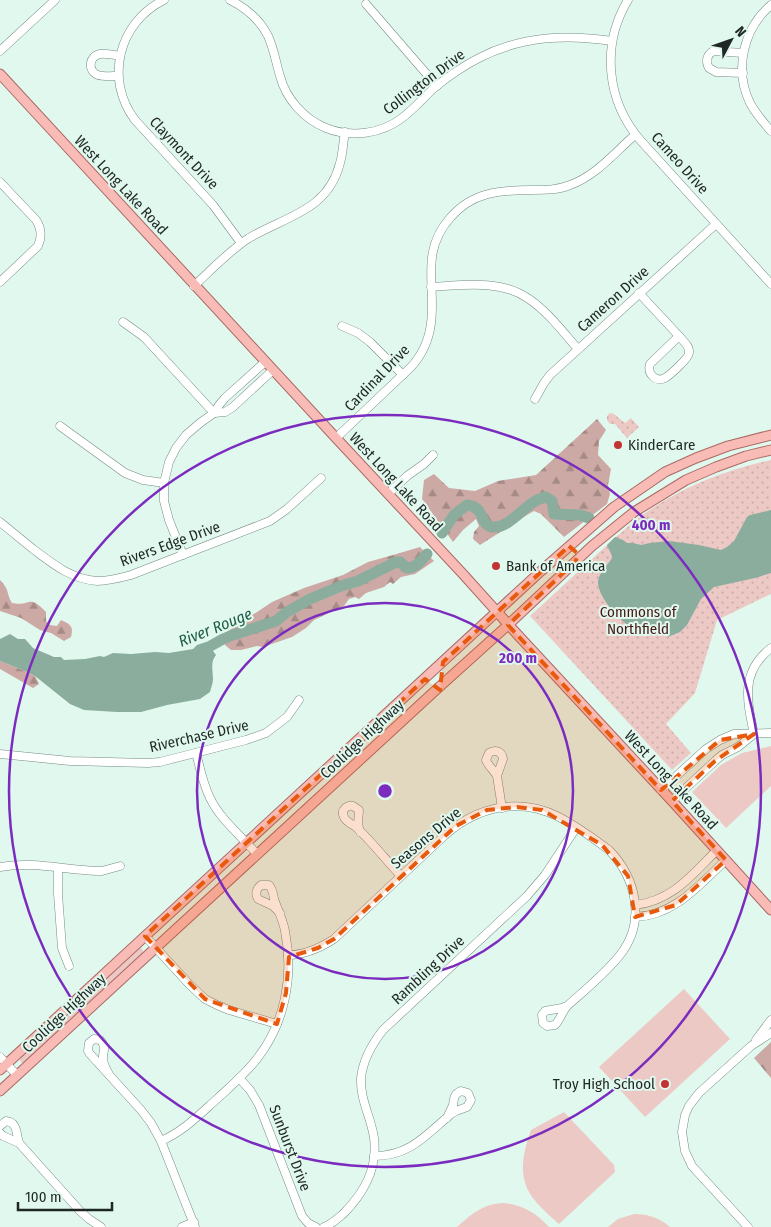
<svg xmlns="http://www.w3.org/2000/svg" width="771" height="1227" font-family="'Fira Sans Condensed',sans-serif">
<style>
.green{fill:#ecc9c5}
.forest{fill:url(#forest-firs)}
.park{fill:url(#park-dots)}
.water{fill:#8bad9e}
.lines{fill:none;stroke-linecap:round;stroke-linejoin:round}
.river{stroke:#8bad9e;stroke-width:11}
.minor-casing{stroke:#778c83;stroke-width:9}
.major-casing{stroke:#aa6a64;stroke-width:11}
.minor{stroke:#fff;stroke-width:8}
.major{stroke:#f9bbb6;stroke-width:9}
.marked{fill:#e8590c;fill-opacity:0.2;stroke:#e8590c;stroke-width:4;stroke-dasharray:10 6;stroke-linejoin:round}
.ring{fill:none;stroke:#7b2cbf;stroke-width:2.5}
.poi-dot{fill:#c23333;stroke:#e1f8ee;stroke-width:2}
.labels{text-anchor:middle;stroke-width:4;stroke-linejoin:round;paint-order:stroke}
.street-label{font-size:15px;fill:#1f2724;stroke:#e1f8ee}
.poi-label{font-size:15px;fill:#1f2724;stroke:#e1f8ee;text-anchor:start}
.park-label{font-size:15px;fill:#471816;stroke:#e1f8ee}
.water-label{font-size:16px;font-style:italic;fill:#1f5c47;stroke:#e1f8ee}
.centre{fill:#7b2cbf;stroke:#e1f8ee;stroke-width:2.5}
.ring-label{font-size:15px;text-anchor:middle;font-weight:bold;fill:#7b2cbf;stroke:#e1f8ee;stroke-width:4;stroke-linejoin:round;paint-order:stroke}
</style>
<defs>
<pattern id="forest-firs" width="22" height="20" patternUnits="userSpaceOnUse" patternTransform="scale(1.25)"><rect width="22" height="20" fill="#cca9a5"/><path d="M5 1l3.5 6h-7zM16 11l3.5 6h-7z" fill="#a58a86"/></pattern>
<pattern id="park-dots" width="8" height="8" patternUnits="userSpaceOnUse" patternTransform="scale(1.25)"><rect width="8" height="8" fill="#ecc9c5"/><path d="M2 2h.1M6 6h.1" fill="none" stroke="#caada9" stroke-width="1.8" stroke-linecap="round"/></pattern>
</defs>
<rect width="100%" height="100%" fill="#e1f8ee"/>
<!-- green -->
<g class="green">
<polygon points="771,746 771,786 726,828 692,792 721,765 742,753"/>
<polygon points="141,948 143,950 143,954 26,1062 22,1063 20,1061 20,1057 137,950"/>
<polygon points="684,989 730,1039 645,1117 599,1067"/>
<path d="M564,1112L614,1165L615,1172L559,1224C550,1216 534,1202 529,1192C518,1172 524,1150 531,1130Z"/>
<path d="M502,1203C522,1204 536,1213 549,1227H457C472,1214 481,1205 502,1203Z"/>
<path d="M634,1214C648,1214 660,1218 670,1227H608L618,1219Z"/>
</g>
<!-- forest -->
<g class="forest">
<polygon points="597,419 606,430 599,441 598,455 611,469 608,485 610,494 607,504 564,537 541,514 534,511 527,515 480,545 473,539 474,532 479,526 476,519 463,530 453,542 422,499 424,480 434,474 449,488 475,491 498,481 536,475"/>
<polygon points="420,547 434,561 415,574 401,577 393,584 390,582 384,587 366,593 359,599 355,597 349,599 344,606 314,620 306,628 292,637 263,647 257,646 241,650 231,650 226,646 219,637 272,602 304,588 343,575 368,562 393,555"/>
<path d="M0,580C10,590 6,593 12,603C31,607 28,593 46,612V621L50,625L57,626L61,620C70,624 74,626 71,637L64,641L51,633L40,630L21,618L0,611Z"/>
<polygon points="0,661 25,671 35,676 39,684 33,688 0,669"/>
<polygon points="771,1042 771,1078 754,1058"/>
</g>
<!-- park -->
<g class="park">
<polygon points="610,413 614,414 625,423 631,418 639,427 627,438 615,424 610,424 607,420 607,416"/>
<path d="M771,460V594L717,620L695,693L666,724L691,753L672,770L530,616C551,597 571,578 592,559C612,541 631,522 654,507C690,484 729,469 771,460Z"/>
</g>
<!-- water -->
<g class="water">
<path d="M771,510V573L755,578L714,587L701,599L687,625L680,632L668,637L667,635C657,635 645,634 636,630C622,624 597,597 598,581C600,571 607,566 612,558C612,553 608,549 607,545L615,537L623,540L627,543H633L641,545L650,543L669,541L699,545L721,550L727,547L734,541L747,517L750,515Z"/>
<path d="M10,634L18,639H25L33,648L54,657H61L64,660L85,659L100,656L104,657L113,653L131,654L155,652L169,653L193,649L197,645L206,642L216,655C210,662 213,671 213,679C213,683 211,688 210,692L200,699L167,705L141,712H117L84,710L70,704L35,676L25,671L0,661V639Z"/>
</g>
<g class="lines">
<!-- river -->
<g class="river">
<path d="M442,533L454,515L467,505C486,507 479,525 492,527C512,529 526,500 546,497L552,501L554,514L580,515L589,518"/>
<path d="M198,653L223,639L233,635L276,621L287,612L310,599L341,586L358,581L396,562H400L407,568C416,568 421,561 427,554"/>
</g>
<defs>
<g id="minor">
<path d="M164,0C119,22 104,79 135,120L213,205L241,243"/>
<path d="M230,0C246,8 260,20 268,36C274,49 276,63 280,76C286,99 304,119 326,128C351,138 381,134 402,118C414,109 424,97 435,87C449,76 463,66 479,58C522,36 566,34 612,41"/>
<path d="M628,0C601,45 606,101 641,141L771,284"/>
<polyline points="366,4 437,86"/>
<path d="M771,5C743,29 734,70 750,103C756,114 763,122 771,131"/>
<polyline points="0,51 55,0"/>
<path d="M743,73L716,72L709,68C705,61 707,55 713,51L743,53"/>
<path d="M118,76C112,76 104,77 98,75C87,71 89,56 100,54C106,53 114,55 120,56"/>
<path d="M0,182L36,220C42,229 42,237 38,246L0,282"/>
<path d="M194,286C212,269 229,251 249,238C286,216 328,211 340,163C343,153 343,142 345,132"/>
<path d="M431,287C463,285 501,279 529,299C548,312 563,332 578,349"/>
<polyline points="639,293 679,336"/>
<polyline points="123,322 144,337 214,413"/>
<polyline points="342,326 358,333 370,342 403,375"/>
<path d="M679,336C683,341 690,346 689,353C689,358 670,375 665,378C655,383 647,373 650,364Z"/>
<polyline points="535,399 544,383 550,375 716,224"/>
<polyline points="214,413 225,412 233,407 273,370"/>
<polyline points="60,426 125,473 143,480 164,483"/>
<path d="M336,438L411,367C422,355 429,340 431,323C436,285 420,252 450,218C472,192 500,190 532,190C545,190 558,190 570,185C596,176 615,152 635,135"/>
<polyline points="388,494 407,476 424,464 433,455"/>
<path d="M0,522C11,531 22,540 33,549C53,564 71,579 97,581C109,581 120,578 131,575L270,521L287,509L321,478"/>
<polyline points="183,555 169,520 164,501 164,483 169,462 176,448 186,435 200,423 214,413 219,405 225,398 265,362"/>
<path d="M754,734C747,701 740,672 771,648"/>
<path d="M196,753C200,768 203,784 210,798C220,819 241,836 257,854"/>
<polyline points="0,754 70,761 148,763 160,762 246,740 266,733 287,717 299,700"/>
<path d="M497,776C494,770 488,766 486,760L489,753C495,749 502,751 503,759L497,776L502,808"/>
<polyline points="661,790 706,749 720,740 734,734 771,733"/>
<polyline points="672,801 715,761 722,755 738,747 754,734"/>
<path d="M360,832L358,824L359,810L353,806C347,805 340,810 344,817C346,822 352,824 356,827C372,842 386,860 401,876"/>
<path d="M0,867C32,861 65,870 98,871H102L120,866"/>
<polyline points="58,868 58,894 62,948 69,966"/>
<path d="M635,905C672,901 692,875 717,850"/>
<path d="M635,917C674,916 699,885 726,860"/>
<polyline points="145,936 189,984 205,999 217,1005 229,1010 277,1024"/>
<path d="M288,955C305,955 320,948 334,939L445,835C477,807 518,797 557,816C575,825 593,838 609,850C637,879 646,922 620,955C605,974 585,990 567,1006L562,1008L545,1011L542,1015L543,1023L547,1026L555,1025C560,1020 562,1012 567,1006"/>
<polyline points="756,1040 771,1020"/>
<polyline points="0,1057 17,1075"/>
<path d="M110,1076C107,1071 104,1066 103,1060C102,1051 108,1048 100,1040L94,1039L89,1043L88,1051L90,1054L141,1110L151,1123L161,1141L195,1227"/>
<polyline points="239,1078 250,1090 259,1105 302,1216 308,1223 316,1227"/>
<path d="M0,1126L6,1121C18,1122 16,1134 19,1143"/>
<polyline points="0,1133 3,1136 19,1143 80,1211 89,1219 101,1227"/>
<path d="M161,1141C184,1131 200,1114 218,1098C231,1086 245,1074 256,1060C285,1024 294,976 285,931C283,920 278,910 274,899C273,893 273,890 269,885H261C256,889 255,894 258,899L273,906L280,913"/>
<path d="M374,1156C410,1156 426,1135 451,1114L456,1111L467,1107L471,1100L468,1093L461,1091C454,1094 454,1098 453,1105C451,1110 449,1113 447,1118"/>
<polyline points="182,1227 194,1222"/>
<path d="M324,1227C332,1224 337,1219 343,1214C364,1193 378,1169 374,1138C371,1117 360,1100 361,1078C363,1059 372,1044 383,1030L527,896L545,875L576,828"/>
<polyline points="748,1227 692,1166 685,1151 682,1132 685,1115 689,1106 699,1093 751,1046 771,1033"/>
</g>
<g id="major">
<polyline points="0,74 336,438 462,573 516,633 672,801 771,910"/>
<polyline points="0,1070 541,571 614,507 665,472 696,458 728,446 771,435"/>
<polyline points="0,1091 437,689 508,625 592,546 634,512 686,480 716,467 746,456 771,450"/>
</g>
</defs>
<!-- minor casing -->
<use href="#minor" class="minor-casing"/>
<!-- major casing -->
<use href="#major" class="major-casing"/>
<!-- minor -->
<use href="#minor" class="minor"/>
<!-- major -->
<use href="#major" class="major"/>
</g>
<!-- marked area -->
<path class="marked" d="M569,546L577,553L576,561L508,625L661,790L720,740L754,734L715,761L672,801L726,860L676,905L635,917L628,876L602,845L542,810L517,807L487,810L456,826L334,939L318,948L289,957L286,993L277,1024L205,999L145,936L425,679L440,690L443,662Z"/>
<!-- distance rings -->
<g class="ring">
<circle cx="385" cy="791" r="188"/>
<circle cx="385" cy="791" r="376"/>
</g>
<!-- markers -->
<g class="poi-dot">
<circle cx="618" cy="445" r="5"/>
<circle cx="496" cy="566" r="5"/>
<circle cx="665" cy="1084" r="5"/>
</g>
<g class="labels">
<!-- street labels -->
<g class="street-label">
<text transform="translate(424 82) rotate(-37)" y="5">Collington Drive</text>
<text transform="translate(184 153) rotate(47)" y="5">Claymont Drive</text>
<text transform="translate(680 163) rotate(48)" y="5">Cameo Drive</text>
<text transform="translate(121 185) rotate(47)" y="5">West Long Lake Road</text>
<text transform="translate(613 299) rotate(-42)" y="5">Cameron Drive</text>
<text transform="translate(377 378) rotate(-46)" y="5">Cardinal Drive</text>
<text transform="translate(396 482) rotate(47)" y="5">West Long Lake Road</text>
<text transform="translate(170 544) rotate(-20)" y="5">Rivers Edge Drive</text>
<text transform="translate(199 736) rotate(-13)" y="5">Riverchase Drive</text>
<text transform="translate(362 739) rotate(-43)" y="5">Coolidge Highway</text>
<text transform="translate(671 780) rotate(47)" y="5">West Long Lake Road</text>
<text transform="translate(426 838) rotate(-40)" y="5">Seasons Drive</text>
<text transform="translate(428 970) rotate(-43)" y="5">Rambling Drive</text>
<text transform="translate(64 1013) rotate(-43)" y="5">Coolidge Highway</text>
<text transform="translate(290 1148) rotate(69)" y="5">Sunburst Drive</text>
</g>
<!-- poi labels -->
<g class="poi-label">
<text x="628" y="450">KinderCare</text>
<text x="506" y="571">Bank of America</text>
<text x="655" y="1089" text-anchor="end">Troy High School</text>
</g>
<!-- park labels -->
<g class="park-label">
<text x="638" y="617">Commons of<tspan x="638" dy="17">Northfield</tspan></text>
</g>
<!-- water labels -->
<g class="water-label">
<text transform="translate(215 627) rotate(-22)" y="6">River Rouge</text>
</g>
</g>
<circle cx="385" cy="791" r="8" class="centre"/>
<g class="ring-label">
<text x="651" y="530">400 m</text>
<text x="518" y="663">200 m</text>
</g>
<!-- north arrow -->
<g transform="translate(731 40) rotate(49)" stroke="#e1f8ee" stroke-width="4" paint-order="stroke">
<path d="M0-4L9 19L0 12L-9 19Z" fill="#1f2724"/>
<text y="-8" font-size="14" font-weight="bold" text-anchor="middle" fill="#1f2724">N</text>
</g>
<!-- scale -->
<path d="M18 1202v8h94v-8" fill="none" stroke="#1f2724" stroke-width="2.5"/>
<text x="25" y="1202" font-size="15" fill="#1f2724" stroke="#e1f8ee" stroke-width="4" paint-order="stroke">100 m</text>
</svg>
